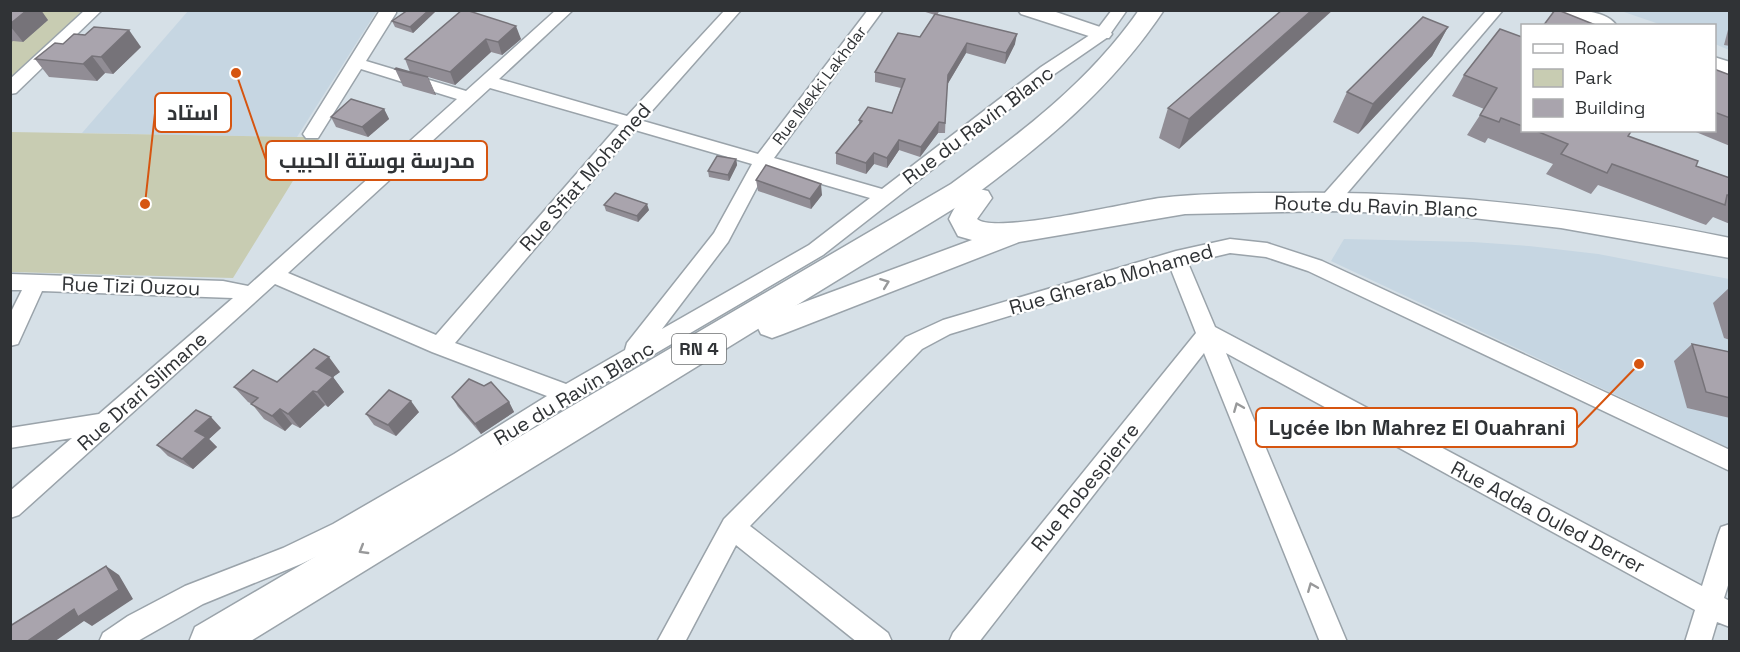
<svg xmlns="http://www.w3.org/2000/svg" width="1740" height="652" font-family="'Space Grotesk',Cairo,sans-serif">
<style>
.built{fill:#c6d6e2}
.green{fill:#c8ccb2}
.lines{fill:none;stroke-linecap:round;stroke-linejoin:round}
.minor-casing{stroke:#9aa3aa;stroke-width:3}
.tertiary-casing{stroke:#9aa3aa;stroke-width:3}
.secondary-casing{stroke:#9aa3aa;stroke-width:3}
.primary-casing{stroke:#9aa3aa;stroke-width:3}
.trunk-casing{stroke:#9aa3aa;stroke-width:3}
.minor{fill:#fff;fill-rule:evenodd}
.tertiary{fill:#fff;fill-rule:evenodd}
.secondary{fill:#fff;fill-rule:evenodd}
.primary{fill:#fff;fill-rule:evenodd}
.trunk{fill:#fff;fill-rule:evenodd}
.wall{fill:#918d95}
.shaded-wall{fill:#767379}
.building{fill:#a9a4ad;stroke:#767379;stroke-width:1.5}
.oneway{stroke:#98999a}
.labels{text-anchor:middle;stroke-width:4.5;stroke-linejoin:round;paint-order:stroke}
.far-street-label{font-size:16px;fill:#303336;stroke:#fff}
.shield{fill:#fff;stroke:#6e7072;stroke-width:1.5}
.shield-label{font-size:18px;font-weight:bold;fill:#303336}
.street-label{font-size:20px;fill:#303336;stroke:#fff}
.leader{fill:none;stroke:#d65510;stroke-width:2}
.callout-dot{fill:#d65510;stroke:#fff;stroke-width:2}
.callout{fill:#fff;stroke:#d65510;stroke-width:2}
.callout-label{font-size:21px;text-anchor:middle;font-weight:bold;fill:#303336}
</style>
<rect width="100%" height="100%" fill="#d6e0e7"/>
<!-- built -->
<g class="built">
<polygon points="309,10 376,12 297,137 82,133 188,11"/>
<polygon points="1621,11 1729,11 1729,50 1715,44 1714,26 1662,25"/>
<polygon points="1344,239 1473,242 1529,246 1598,254 1729,279 1729,448 1331,261"/>
</g>
<!-- green -->
<g class="green">
<polygon points="11,11 86,11 11,83"/>
<polygon points="11,132 297,137 320,137 233,278 11,272"/>
</g>
<g class="lines">
<defs>
<g id="minor">
<polygon points="85,10 102,10 16,93 10,94 10,79"/>
<path d="M380,10H396V13L366,61L466,91L556,10H573L499,79L627,116L725,10H741L643,121L758,154L868,10H883L774,158L882,189L1041,67L1096,31L1112,10H1127L1108,37L1053,75L823,255L576,400L470,468L351,540L301,564L203,604L136,642H99L103,633L128,616L185,586L283,548L333,524L454,454L547,396L432,352L275,284L19,515L10,518V491L72,438L10,448V428L99,414L233,298L42,291L18,344L10,346V314L22,290H10V274L223,281L248,286L457,99L361,69L318,138H306L303,134ZM490,88L619,125L436,335L288,273ZM635,130L752,164L714,233L627,343L625,350L566,384L455,343ZM767,168L870,198L809,245L662,329L728,242Z"/>
<polygon points="1487,10 1503,10 1337,205 1330,207 1323,205 1321,200 1323,195"/>
<polygon points="1230,239 1267,243 1322,261 1730,450 1730,471 1308,271 1266,257 1230,253 1188,263 1215,327 1702,586 1718,535 1721,527 1730,524 1730,579 1724,598 1730,601 1730,627 1717,622 1711,642 1685,642 1695,610 1226,353 1347,642 1320,642 1204,353 979,642 949,642 953,633 1196,333 1170,267 950,334 922,349 750,526 888,633 892,642 857,642 736,545 685,642 657,642 724,519 906,337 943,320 1176,251"/>
</g>
<polygon id="tertiary" points="1018,10 1050,10 1109,30 1112,34 1109,38 1095,38 1021,14"/>
<path id="secondary" d="M979,189L988,191L992,198L977,219C995,235 1129,202 1160,198C1203,193 1247,193 1291,193C1439,191 1585,208 1730,238V258L1561,228L1446,215L1331,211L1185,214L1019,242L783,334L772,338L761,334L757,326L761,318L972,240L958,236L949,219C956,204 963,193 979,189Z"/>
<g id="primary">
<path d="M1552,10C1571,10 1605,8 1617,26C1598,26 1564,28 1552,10Z"/>
<polygon points="1714,57 1730,62 1730,79 1714,74"/>
</g>
<path id="trunk" d="M1139,10H1164C1111,89 1046,142 971,198L249,642H189L195,627L951,184C1021,133 1089,82 1139,10Z"/>
</defs>
<!-- minor casing -->
<use href="#minor" class="minor-casing"/>
<!-- tertiary casing -->
<use href="#tertiary" class="tertiary-casing"/>
<!-- secondary casing -->
<use href="#secondary" class="secondary-casing"/>
<!-- primary casing -->
<use href="#primary" class="primary-casing"/>
<!-- trunk casing -->
<use href="#trunk" class="trunk-casing"/>
<!-- minor -->
<use href="#minor" class="minor"/>
<!-- tertiary -->
<use href="#tertiary" class="tertiary"/>
<!-- secondary -->
<use href="#secondary" class="secondary"/>
<!-- primary -->
<use href="#primary" class="primary"/>
<!-- trunk -->
<use href="#trunk" class="trunk"/>
</g>
<!-- wall -->
<g class="wall">
<polygon points="10,10 48,20 23,42 13,41 10,43"/>
<polygon points="408,10 437,10 413,33 395,27 392,21"/>
<polygon points="462,10 521,39 502,55 491,52 455,85 418,74 428,77 435,95 403,86 395,69 410,72 405,59"/>
<polygon points="919,10 940,10 937,15 1015,44 1005,64 966,53 947,85 945,133 938,133 920,157 899,150 887,168 874,164 866,174 836,164 836,153 859,124 859,120 892,113 901,88 875,82 875,72 920,37 935,15"/>
<polygon points="1282,10 1179,149 1159,138 1168,108"/>
<polygon points="1729,26 1730,26 1730,46 1724,45"/>
<polygon points="1448,27 1432,56 1358,134 1333,122 1347,92"/>
<polygon points="1522,37 1522,130 1628,136 1696,166 1730,178 1730,224 1713,217 1706,225 1598,185 1591,194 1546,174 1553,164 1488,138 1485,143 1467,135 1484,109 1452,96 1464,75"/>
<polygon points="141,47 113,74 105,73 97,81 49,77 35,59"/>
<polygon points="1714,69 1730,75 1730,146 1691,130 1714,130"/>
<polygon points="384,109 389,119 368,137 336,127 331,117"/>
<polygon points="736,159 737,165 729,181 709,177 708,171"/>
<polygon points="756,180 822,195 811,209 758,191"/>
<polygon points="604,205 649,210 638,222 606,211"/>
<polygon points="1730,287 1730,340 1724,338 1713,303"/>
<polygon points="1692,344 1730,352 1730,418 1687,408 1674,361"/>
<polygon points="340,372 333,377 344,392 328,407 325,405 300,428 292,424 285,431 264,419 252,404 248,402 234,387 277,382"/>
<polygon points="484,386 509,402 514,412 481,434 458,407 452,397"/>
<polygon points="419,412 396,436 374,425 366,414"/>
<polygon points="221,428 209,439 217,447 193,469 168,456 157,445"/>
</g>
<!-- shaded-wall -->
<g class="shaded-wall">
<polygon points="27,10 41,10 48,20 23,42 10,26 10,24"/>
<polygon points="429,10 437,10 413,33 410,27"/>
<polygon points="1312,10 1333,10 1179,149 1189,119"/>
<polygon points="516,26 521,39 502,55 498,42"/>
<polygon points="1448,27 1432,56 1358,134 1373,104"/>
<polygon points="129,30 141,47 113,74 101,57"/>
<polygon points="1017,34 1015,44 1005,64 1006,53"/>
<polygon points="486,39 491,52 455,85 450,72"/>
<polygon points="967,43 966,53 947,85 948,75"/>
<polygon points="92,56 105,73 97,81 83,64"/>
<polygon points="428,77 436,95 435,95 428,78"/>
<polygon points="384,109 389,119 368,137 362,127"/>
<polygon points="939,122 938,133 920,157 921,147"/>
<polygon points="899,140 899,150 887,168 887,158"/>
<polygon points="874,153 874,164 866,174 866,163"/>
<polygon points="736,159 737,165 729,181 728,175"/>
<polygon points="821,184 822,195 811,209 810,199"/>
<polygon points="647,204 649,210 638,222 637,216"/>
<polygon points="329,357 340,372 333,377 344,392 328,407 317,392 316,368"/>
<polygon points="313,391 325,405 300,428 288,414"/>
<polygon points="411,401 419,412 396,436 388,425"/>
<polygon points="509,402 514,412 481,434 475,424"/>
<polygon points="280,409 292,424 285,431 272,416"/>
<polygon points="211,417 221,428 209,439 217,447 193,469 182,459 195,431"/>
<polygon points="106,566 119,575 133,599 92,626 84,621 54,642 26,642"/>
</g>
<!-- building -->
<g class="building">
<polygon points="10,10 27,10 10,24"/>
<polygon points="408,10 429,10 410,27 392,21"/>
<polygon points="462,10 466,10 516,26 498,42 486,39 450,72 405,59"/>
<polygon points="1282,10 1312,10 1189,119 1168,108"/>
<polygon points="1555,10 1558,10 1598,26 1543,26"/>
<polygon points="935,14 1017,34 1006,53 967,43 948,75 945,123 939,122 921,147 899,140 887,158 874,153 866,163 836,153 862,121 859,120 868,107 892,113 905,79 875,72 898,33 920,37"/>
<polygon points="1423,17 1448,27 1373,104 1347,92"/>
<polygon points="94,27 129,30 101,57 92,56 83,64 35,59 55,43 63,44 74,34 85,35"/>
<polygon points="1500,29 1522,37 1522,126 1501,118 1499,122 1480,115 1497,88 1464,75"/>
<polygon points="396,68 428,77 395,69"/>
<polygon points="1714,69 1730,75 1730,118 1714,112"/>
<polygon points="351,99 384,109 362,127 331,117"/>
<polygon points="1534,130 1632,130 1628,136 1698,161 1696,166 1730,178 1730,195 1727,195 1725,205 1612,164 1607,173 1561,154 1568,144"/>
<polygon points="717,156 736,159 728,175 708,171"/>
<polygon points="766,165 821,184 810,199 756,180"/>
<polygon points="615,193 647,204 637,216 604,205"/>
<polygon points="1692,344 1730,352 1730,398 1706,392"/>
<polygon points="314,349 329,357 316,368 333,377 317,392 313,391 288,414 280,409 272,416 251,404 258,398 234,387 253,370 277,382"/>
<polygon points="469,379 484,386 491,382 509,402 475,424 452,397"/>
<polygon points="389,390 411,401 388,425 366,414"/>
<polygon points="196,410 211,417 195,431 206,437 182,459 157,445"/>
<polygon points="106,566 119,590 78,617 74,609 26,642 10,642 10,626"/>
</g>
<!-- one-way arrows -->
<defs><path id="oneway-chevron" d="M-2-3.5L2.5 0L-2 3.5" fill="none" stroke-width="1.6" stroke-linecap="round" stroke-linejoin="round" transform="scale(1.5)"/></defs>
<g class="oneway">
<use href="#oneway-chevron" transform="translate(885 283) rotate(-21)"/>
<use href="#oneway-chevron" transform="translate(1238 407) rotate(-112)"/>
<use href="#oneway-chevron" transform="translate(363 550) rotate(149)"/>
<use href="#oneway-chevron" transform="translate(1312 587) rotate(-112)"/>
</g>
<g class="labels">
<!-- far-street labels -->
<g class="far-street-label">
<text transform="translate(819 85) rotate(-53)" y="6">Rue Mekki Lakhdar</text>
</g>
<!-- shield labels -->
<rect class="shield" x="672" y="334" width="54" height="30" rx="4.5"/>
<g class="shield-label">
<text x="699" y="355">RN 4</text>
</g>
<!-- street labels -->
<g class="street-label">
<text transform="translate(978 125) rotate(-37)" y="7">Rue du Ravin Blanc</text>
<text transform="translate(585 177) rotate(-49)" y="7">Rue Sfiat Mohamed</text>
<text transform="translate(1376 206) rotate(2)" y="7">Route du Ravin Blanc</text>
<text transform="translate(1111 279) rotate(-16)" y="7">Rue Gherab Mohamed</text>
<text transform="translate(131 286) rotate(2)" y="7">Rue Tizi Ouzou</text>
<text transform="translate(142 391) rotate(-42)" y="7">Rue Drari Slimane</text>
<text transform="translate(574 393) rotate(-31)" y="7">Rue du Ravin Blanc</text>
<text transform="translate(1085 487) rotate(-51)" y="7">Rue Robespierre</text>
<text transform="translate(1548 517) rotate(28)" y="7">Rue Adda Ouled Derrer</text>
</g>
</g>
<!-- callouts -->
<path class="leader" d="M145 204L155 113M236 73L266 160M1639 364L1577 428"/>
<g class="callout-dot">
<circle cx="145" cy="204" r="6"/>
<circle cx="236" cy="73" r="6"/>
<circle cx="1639" cy="364" r="6"/>
</g>
<g class="callout">
<rect x="155" y="93" width="76" height="39" rx="6"/>
<rect x="266" y="141" width="221" height="39" rx="6"/>
<rect x="1256" y="408" width="321" height="39" rx="6"/>
</g>
<g class="callout-label">
<text x="193" y="120">استاد</text>
<text x="377" y="168">مدرسة بوستة الحبيب</text>
<text x="1417" y="435">Lycée Ibn Mahrez El Ouahrani</text>
</g>
<!-- border -->
<rect width="1740" height="652" fill="none" stroke="#303336" stroke-width="24"/>
<!-- legend -->
<rect x="1521" y="24" width="195" height="108" fill="#ffffff" stroke="#acadaf" stroke-width="1.5"/>
<rect x="1533" y="44" width="30" height="9" fill="#ffffff" stroke="#acadaf" stroke-width="1.5"/>
<text x="1575" y="54" font-size="18" fill="#303336">Road</text>
<rect x="1533" y="69" width="30" height="18" fill="#c8ccb2" stroke="#acadaf" stroke-width="1.5"/>
<text x="1575" y="84" font-size="18" fill="#303336">Park</text>
<rect x="1533" y="99" width="30" height="18" fill="#a9a4ad" stroke="#acadaf" stroke-width="1.5"/>
<text x="1575" y="114" font-size="18" fill="#303336">Building</text>
</svg>
